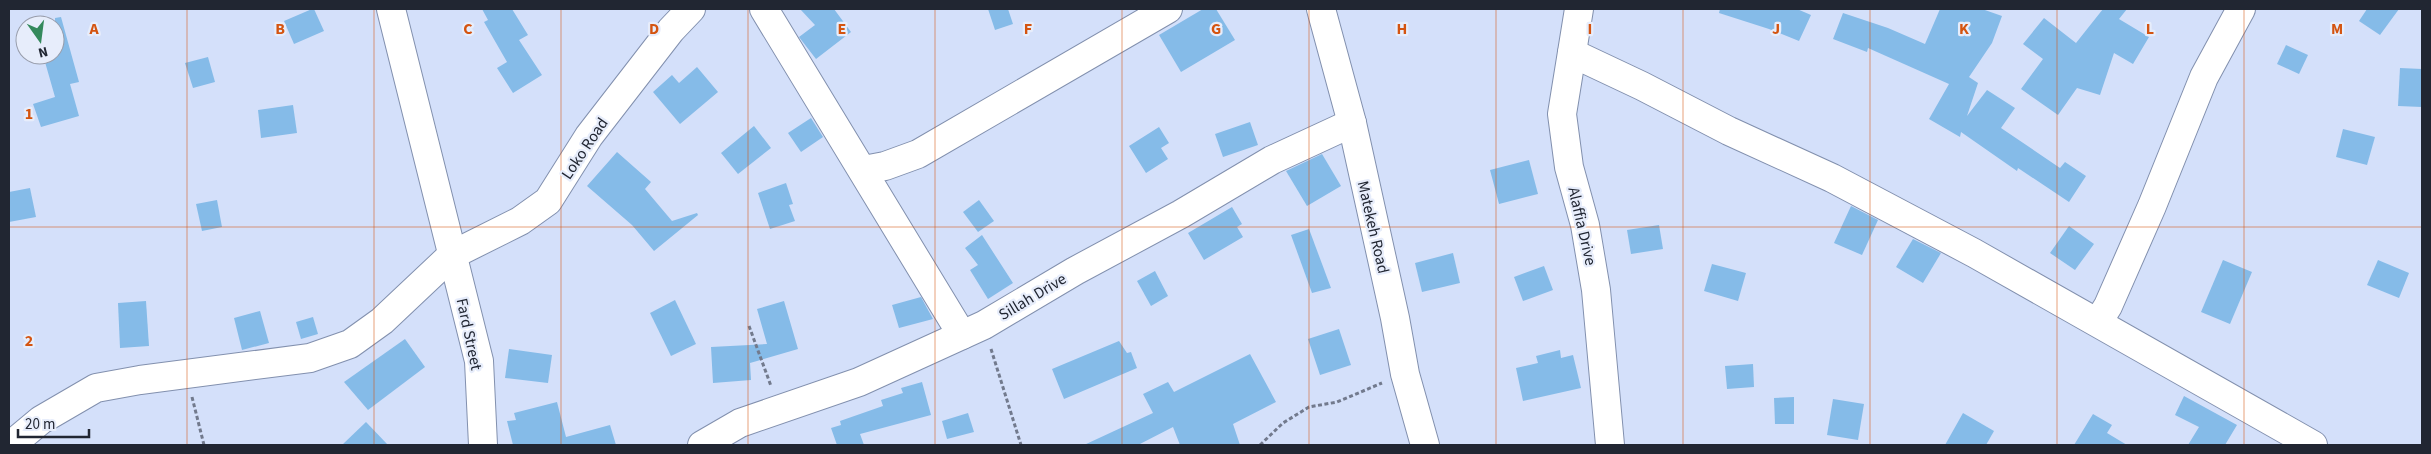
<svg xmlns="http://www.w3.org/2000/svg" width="2431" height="454" font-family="'Source Sans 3',sans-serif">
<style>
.building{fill:#85bbe8}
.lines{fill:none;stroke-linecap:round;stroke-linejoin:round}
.street-casing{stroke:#8290ae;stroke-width:30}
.secondary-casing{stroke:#8290ae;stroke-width:30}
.path{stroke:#727a8d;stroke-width:3;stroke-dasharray:4 2.5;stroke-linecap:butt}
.street{stroke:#fff;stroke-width:28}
.secondary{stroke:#fff;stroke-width:28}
.grid{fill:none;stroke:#d45410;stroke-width:1;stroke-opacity:0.55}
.labels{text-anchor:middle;stroke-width:4.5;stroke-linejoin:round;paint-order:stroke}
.street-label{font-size:16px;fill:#212632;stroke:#e7edfb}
.grid-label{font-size:16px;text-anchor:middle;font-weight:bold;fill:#d45410;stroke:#e7edfb;stroke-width:4.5;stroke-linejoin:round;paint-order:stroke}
</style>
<rect width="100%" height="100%" fill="#d4e0fa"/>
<!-- building -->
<g class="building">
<polygon points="312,9 314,9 324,31 294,44 284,21"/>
<polygon points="482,9 512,9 528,35 519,40 542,75 513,93 497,68 507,62 484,22 488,20"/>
<polygon points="800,9 834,9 851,32 816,59 799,37 815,25"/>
<polygon points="988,9 1008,9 1013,24 995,30"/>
<polygon points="1203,9 1216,9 1235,40 1181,72 1159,35"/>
<polygon points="1720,9 1797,9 1811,15 1799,41 1769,29 1719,13"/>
<polygon points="1940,9 1982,9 2002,16 1992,43 1969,77 1978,83 1967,116 1987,90 2015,108 2001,128 2060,168 2065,162 2086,176 2069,202 2018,168 2017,171 1961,132 1960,137 1929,119 1949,84 1868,48 1867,52 1833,39 1843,13 1888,28 1925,44"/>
<polygon points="2103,9 2127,9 2119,19 2149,37 2133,64 2114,53 2100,95 2077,88 2058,115 2021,89 2043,59 2023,44 2044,18 2076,43"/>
<polygon points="2367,9 2399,9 2380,35 2359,21"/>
<polygon points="61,17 79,82 70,84 79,116 41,127 33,104 55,97 43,55 55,55 55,18"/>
<polygon points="2286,45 2308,55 2299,74 2277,64"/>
<polygon points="208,57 215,82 193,88 185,63"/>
<polygon points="697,67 718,92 680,124 653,92 672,75 679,83"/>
<polygon points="2400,68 2422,69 2422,107 2398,106"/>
<polygon points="293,105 297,133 261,138 258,110"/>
<polygon points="811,118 823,137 801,152 788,133"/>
<polygon points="1250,122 1258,145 1223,157 1215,134"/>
<polygon points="754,126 771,148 738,174 721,153"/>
<polygon points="1159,127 1169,143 1161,148 1168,159 1146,173 1129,146"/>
<polygon points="2343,129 2375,137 2367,165 2336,157"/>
<polygon points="617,152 651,182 645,189 672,221 697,213 698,215 654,251 632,225 587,186"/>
<polygon points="1322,154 1341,186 1307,206 1286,171"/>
<polygon points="1529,160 1538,194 1499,204 1490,170"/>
<polygon points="786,183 793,204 789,205 795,221 770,229 758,193"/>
<polygon points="30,188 36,217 9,222 9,192"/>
<polygon points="217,200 222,227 202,231 196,204"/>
<polygon points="979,200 994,221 978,232 963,212"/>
<polygon points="1851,206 1878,220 1862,255 1834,243"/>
<polygon points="1232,207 1242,224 1237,227 1243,237 1204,260 1188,233"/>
<polygon points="1659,225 1663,249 1631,254 1627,230"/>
<polygon points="2069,226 2094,244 2075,270 2050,253"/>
<polygon points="1309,229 1331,288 1312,293 1291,235"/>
<polygon points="982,235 1013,283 988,299 970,270 978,265 965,248"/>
<polygon points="1913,239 1941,253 1923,283 1896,267"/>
<polygon points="1453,253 1460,283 1422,292 1415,263"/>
<polygon points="2223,260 2252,272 2230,324 2201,312"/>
<polygon points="2378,260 2409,273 2399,298 2367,285"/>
<polygon points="1712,264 1746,273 1738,301 1704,291"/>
<polygon points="1544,266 1553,290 1523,301 1514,277"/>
<polygon points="1155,271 1168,296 1151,306 1137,281"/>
<polygon points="921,297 933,319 899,328 892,305"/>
<polygon points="675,300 696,344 671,356 650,313"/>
<polygon points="146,301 149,346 120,348 118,303"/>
<polygon points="784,301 798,349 750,363 751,380 713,383 711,347 767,344 757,309"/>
<polygon points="260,311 269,343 242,350 234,318"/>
<polygon points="313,317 318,334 301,339 296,322"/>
<polygon points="1339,329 1351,365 1320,375 1308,339"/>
<polygon points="405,339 425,367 368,410 344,382"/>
<polygon points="1119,341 1127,353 1131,352 1137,368 1064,399 1052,369"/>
<polygon points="509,349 552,355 548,383 505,378"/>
<polygon points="1560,350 1561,358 1573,355 1581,388 1523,401 1516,368 1538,363 1536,356"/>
<polygon points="1250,354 1276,402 1233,424 1240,445 1180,445 1173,427 1138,445 1084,445 1153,413 1143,394 1168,382 1174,392"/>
<polygon points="1753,364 1754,387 1727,389 1725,366"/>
<polygon points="922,382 931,415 860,434 864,445 837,445 831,428 841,425 840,421 883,406 881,400 903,393 901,388"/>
<polygon points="2184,396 2237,425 2225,445 2188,445 2199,427 2175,415"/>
<polygon points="1794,397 1794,424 1775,424 1774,398"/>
<polygon points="1833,399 1864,404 1858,440 1827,435"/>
<polygon points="557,402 566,437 610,425 616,445 513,445 507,421 516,420 514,413"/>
<polygon points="968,413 974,432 947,439 942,421"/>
<polygon points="1963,413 1994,431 1986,445 1945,445"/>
<polygon points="2093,414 2112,425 2107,433 2127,445 2074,445"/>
<polygon points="366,422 388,445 342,445"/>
</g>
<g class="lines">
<defs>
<g id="street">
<polyline points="391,9 479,361 483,445"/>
<polyline points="764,9 962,335"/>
<polyline points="1579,9 1562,114 1569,167 1585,225 1596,290 1610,445"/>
<polyline points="1572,53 1642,86 1729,131 1832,178 1974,253 2313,445"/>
<polyline points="864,170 885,166 918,154 1168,9"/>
<polyline points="2098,322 2108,306 2152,206 2204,77 2241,9"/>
<polyline points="11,445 41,420 96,388 140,380 310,358 350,344 382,321 452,255 520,221 548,201 589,136 671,30 691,9"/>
<polyline points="702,445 740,423 859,382 984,325 1075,271 1181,214 1272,160 1352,123"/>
</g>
<polyline id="secondary" points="1321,9 1352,123 1395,318 1405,374 1425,445"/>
</defs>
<!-- street casing -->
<use href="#street" class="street-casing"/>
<!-- secondary casing -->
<use href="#secondary" class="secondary-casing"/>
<!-- path -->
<g class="path">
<polyline points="749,326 771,386"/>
<polyline points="991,349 1021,445"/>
<polyline points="192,397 204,445"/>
<polyline points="1260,445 1283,423 1309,407 1337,402 1382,383"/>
</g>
<!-- street -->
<use href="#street" class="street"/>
<!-- secondary -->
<use href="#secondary" class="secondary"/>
</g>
<!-- grid -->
<path class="grid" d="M187,9V445M374,9V445M561,9V445M748,9V445M935,9V445M1122,9V445M1309,9V445M1496,9V445M1683,9V445M1870,9V445M2057,9V445M2244,9V445M9,227H2422"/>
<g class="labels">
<!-- street labels -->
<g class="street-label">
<text transform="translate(584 148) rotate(-56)" y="6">Loko Road</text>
<text transform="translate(1583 226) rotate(77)" y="6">Alaffia Drive</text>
<text transform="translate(1374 227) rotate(77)" y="6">Matekeh Road</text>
<text transform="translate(1032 296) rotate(-31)" y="6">Sillah Drive</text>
<text transform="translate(470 334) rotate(78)" y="6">Fard Street</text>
</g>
</g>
<g class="grid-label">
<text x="94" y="34">A</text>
<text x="280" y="34">B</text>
<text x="468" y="34">C</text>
<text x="654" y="34">D</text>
<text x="842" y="34">E</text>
<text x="1028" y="34">F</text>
<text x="1216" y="34">G</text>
<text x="1402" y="34">H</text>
<text x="1590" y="34">I</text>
<text x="1776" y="34">J</text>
<text x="1964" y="34">K</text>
<text x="2150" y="34">L</text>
<text x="2337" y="34">M</text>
<text x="29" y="119">1</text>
<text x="29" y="346">2</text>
</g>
<!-- border -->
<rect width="2431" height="454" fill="none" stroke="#212632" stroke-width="20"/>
<!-- north arrow -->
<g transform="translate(40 40) rotate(166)"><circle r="24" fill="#e7edfb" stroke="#989dab"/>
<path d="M0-4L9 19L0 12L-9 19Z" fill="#34895c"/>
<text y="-8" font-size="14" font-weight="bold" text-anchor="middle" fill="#212632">N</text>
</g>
<!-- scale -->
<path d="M18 429v8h71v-8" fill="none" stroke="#212632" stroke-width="2.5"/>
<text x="25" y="429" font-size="15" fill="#212632" stroke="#e7edfb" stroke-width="4" paint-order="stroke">20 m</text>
</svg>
